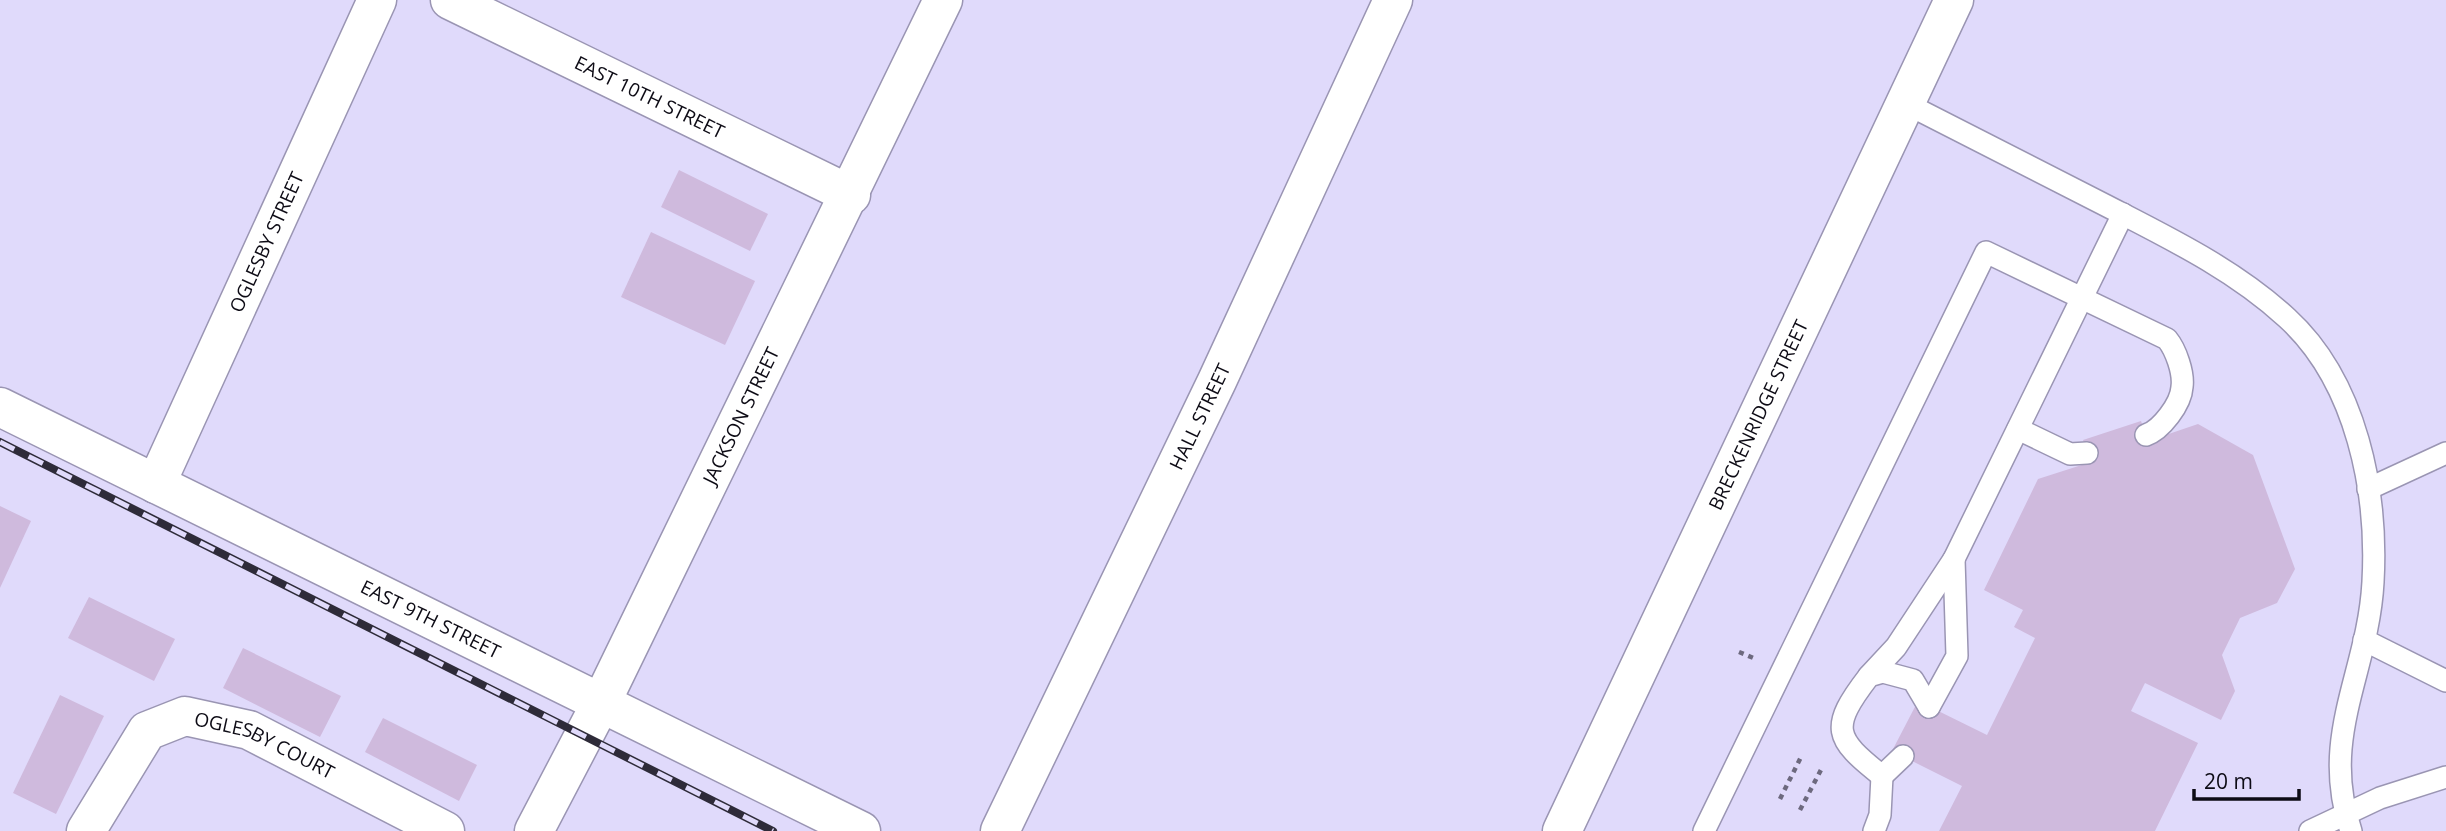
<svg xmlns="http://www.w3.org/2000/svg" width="2446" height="831" font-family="'Open Sans',sans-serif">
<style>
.building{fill:#cfbadd}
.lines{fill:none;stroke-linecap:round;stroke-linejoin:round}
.lane-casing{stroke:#9a95b3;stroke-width:24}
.street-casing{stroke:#9a95b3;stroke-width:41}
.secondary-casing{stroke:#9a95b3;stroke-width:41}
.primary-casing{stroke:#9a95b3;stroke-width:41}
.path{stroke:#6d697e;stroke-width:4.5;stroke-dasharray:5 5;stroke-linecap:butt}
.lane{stroke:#fff;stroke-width:21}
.street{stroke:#fff;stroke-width:38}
.secondary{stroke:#fff;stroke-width:38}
.primary{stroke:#fff;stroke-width:38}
.rail-casing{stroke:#2e2b39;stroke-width:8}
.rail{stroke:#e0dafb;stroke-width:5;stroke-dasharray:16;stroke-linecap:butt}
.labels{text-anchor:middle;stroke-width:6;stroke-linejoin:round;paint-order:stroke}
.street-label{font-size:19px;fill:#0d0b15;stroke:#e0dafb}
</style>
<rect width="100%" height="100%" fill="#e0dafb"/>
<!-- building -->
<g class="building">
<polygon points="679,170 768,214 750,251 661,207"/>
<polygon points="651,232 755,281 725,345 621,297"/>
<polygon points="2141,421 2148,441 2198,424 2253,455 2295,569 2277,603 2240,618 2222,655 2235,691 2221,720 2145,683 2131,711 2198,743 2155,831 1939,831 1962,786 1892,751 1918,701 1987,735 2035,638 2014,627 2023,610 1984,590 2038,479 2091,462 2083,440"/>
<polygon points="0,506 31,521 0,588"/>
<polygon points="89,597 175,639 154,681 68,638"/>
<polygon points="243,648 341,696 320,737 223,688"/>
<polygon points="60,695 104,716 56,814 13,793"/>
<polygon points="383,718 477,765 459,801 365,752"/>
</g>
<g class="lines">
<defs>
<g id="lane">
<path d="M1905,103C1971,137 2037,171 2103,204C2167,237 2234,269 2287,318C2357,382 2378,492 2373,582C2368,674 2319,736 2351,831"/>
<polyline points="2018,429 2070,454 2087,453"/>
<polyline points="2368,489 2446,453"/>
<polyline points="2364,640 2446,681"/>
<polyline points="1869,676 1896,647 1954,559 2123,214"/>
<polyline points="1929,707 1957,656 1954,559"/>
<path d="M1903,756L1882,776C1834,738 1829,728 1869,676L1883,672L1913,680L1929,707"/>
<path d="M1704,831L1986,252L2167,339C2176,350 2184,373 2182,387C2181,404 2161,430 2146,435"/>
<polyline points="1874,831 1880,815 1882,776"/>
<polyline points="2310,831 2380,798 2446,777"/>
</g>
<g id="street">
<path id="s1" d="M450,0L851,195"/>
<path id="s2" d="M156,484L377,0"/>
<path id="s3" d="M86,831L147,731L185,716L249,730L445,831"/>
<path id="s4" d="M534,831L601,703L943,0"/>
<path id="s5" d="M1000,831L1217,381L1393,0"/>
</g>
<g id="secondary">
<path id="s6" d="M0,407L861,831"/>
</g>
<g id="primary">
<path id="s7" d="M1562,831L1954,0"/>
</g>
</defs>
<!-- lane casing -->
<use href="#lane" class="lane-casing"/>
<!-- street casing -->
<use href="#street" class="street-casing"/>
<!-- secondary casing -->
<use href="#secondary" class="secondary-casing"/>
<!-- primary casing -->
<use href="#primary" class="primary-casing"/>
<!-- path -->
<g class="path">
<polyline points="1739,652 1756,659"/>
<polyline points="1780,799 1802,755"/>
<polyline points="1800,810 1823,766"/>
</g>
<!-- lane -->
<use href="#lane" class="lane"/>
<!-- street -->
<use href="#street" class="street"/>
<!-- secondary -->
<use href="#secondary" class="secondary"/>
<!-- primary -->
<use href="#primary" class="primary"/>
<defs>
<polyline id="rail" points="0,442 773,831"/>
</defs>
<!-- rail casing -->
<use href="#rail" class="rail-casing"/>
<!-- rail -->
<use href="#rail" class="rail"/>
</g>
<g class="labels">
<!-- street labels -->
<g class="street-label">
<text dy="7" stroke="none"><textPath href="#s1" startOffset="222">EAST 10TH STREET</textPath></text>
<text dy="7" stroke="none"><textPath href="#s2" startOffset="266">OGLESBY STREET</textPath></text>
<text dy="7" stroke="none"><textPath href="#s7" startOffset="460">BRECKENRIDGE STREET</textPath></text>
<text dy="7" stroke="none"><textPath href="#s4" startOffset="464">JACKSON STREET</textPath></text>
<text dy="7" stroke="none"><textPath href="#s5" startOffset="460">HALL STREET</textPath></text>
<text dy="7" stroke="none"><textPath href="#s6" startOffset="480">EAST 9TH STREET</textPath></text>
<text dy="7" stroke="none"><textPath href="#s3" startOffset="243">OGLESBY COURT</textPath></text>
</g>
</g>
<!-- scale -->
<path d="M2194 789v10h105v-10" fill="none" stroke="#0d0b15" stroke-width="3.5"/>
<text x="2204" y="789" font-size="21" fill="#0d0b15" stroke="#e0dafb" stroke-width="5" paint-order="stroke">20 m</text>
</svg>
